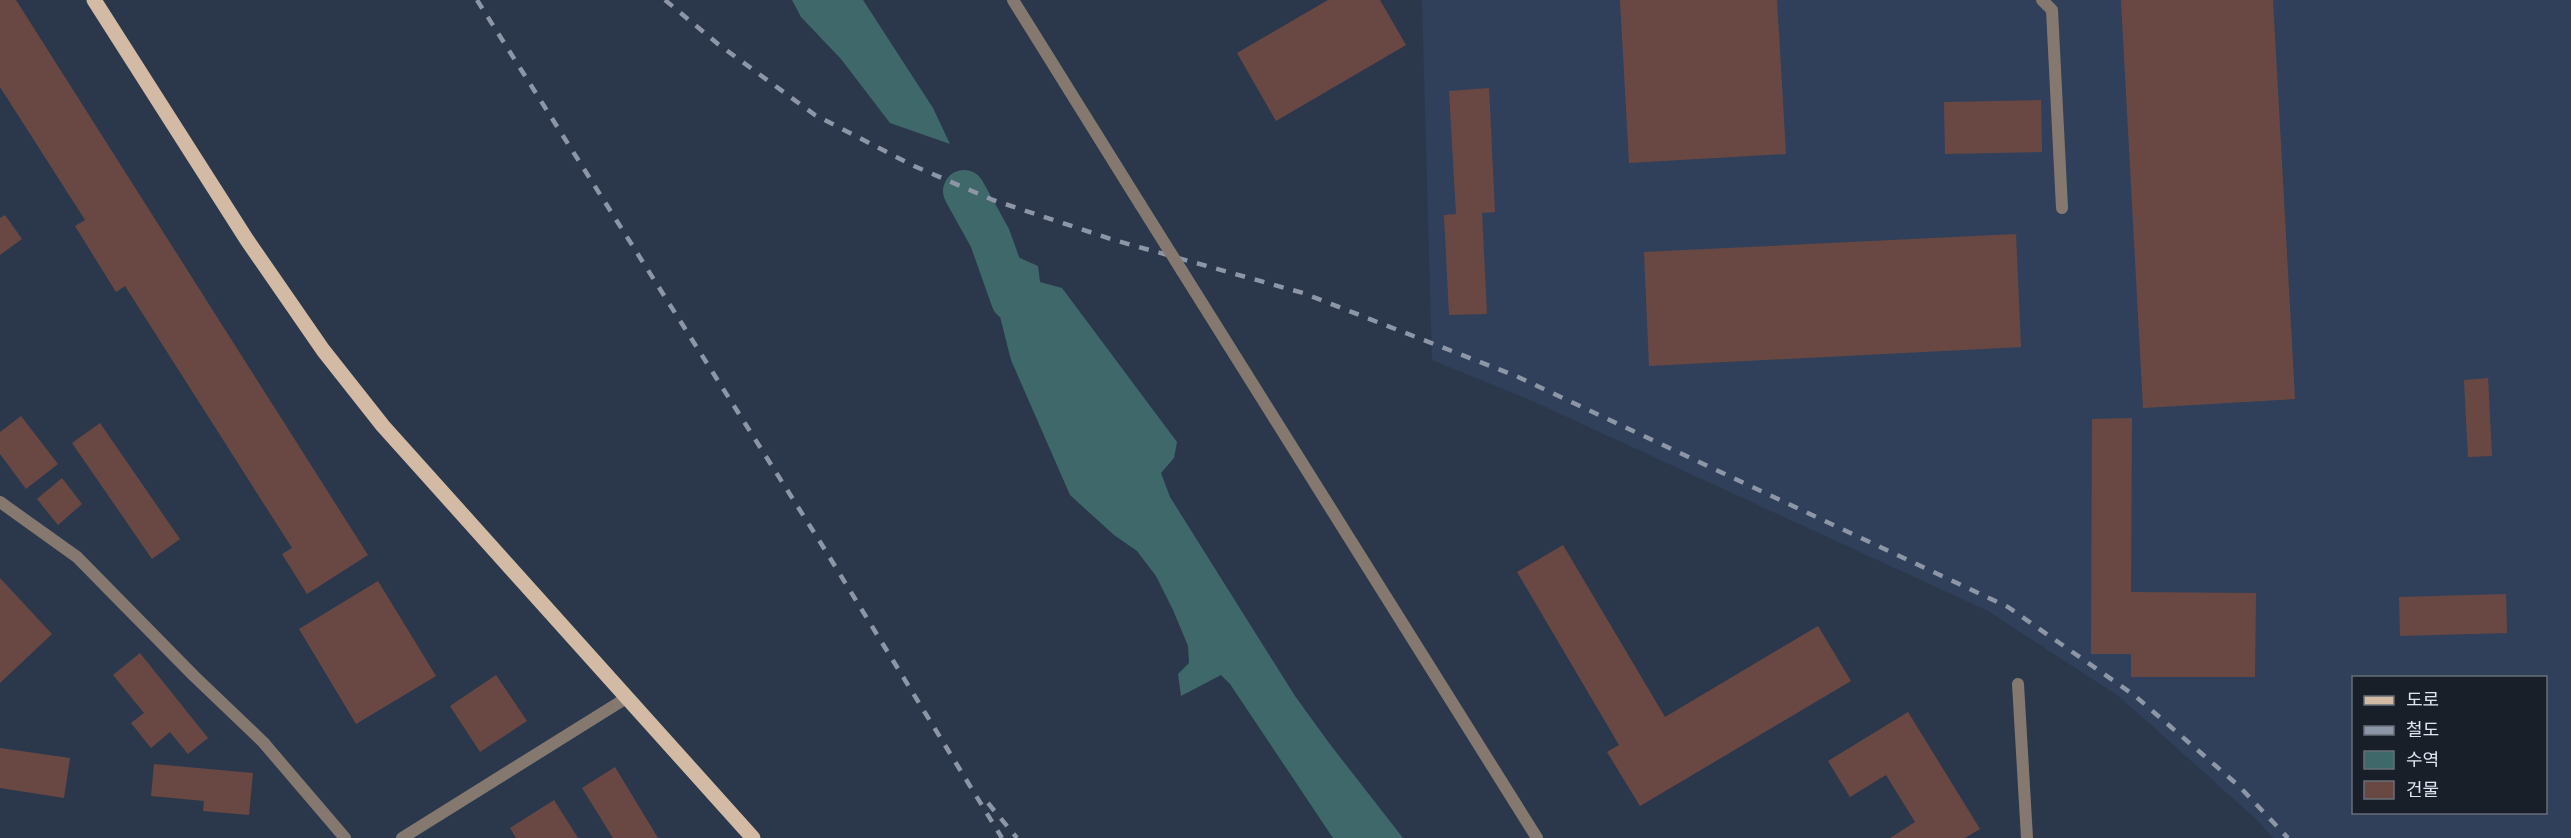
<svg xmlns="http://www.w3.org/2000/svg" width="2571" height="838" font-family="Poppins,'Noto Sans KR',sans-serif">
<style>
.built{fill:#30405a;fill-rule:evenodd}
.water{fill:#3f686b}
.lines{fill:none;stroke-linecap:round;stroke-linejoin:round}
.canal{stroke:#3f686b;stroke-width:42}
.building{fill:#694843}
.service{stroke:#85796f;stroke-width:12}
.minor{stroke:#85796f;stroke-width:12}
.primary{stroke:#d2baa5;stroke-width:15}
.rail{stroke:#8c96a6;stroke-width:4.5;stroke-dasharray:10 10;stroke-linecap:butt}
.minor-bridge{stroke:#85796f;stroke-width:12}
</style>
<rect width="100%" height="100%" fill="#2b384b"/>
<!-- built -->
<path class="built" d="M1422,0H2571V838H2273L2256,819L2120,697L1988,611L1528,399L1432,360ZM2354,678H2546V812H2354Z"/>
<!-- water -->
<g class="water">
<polygon points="792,0 863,0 933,108 950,144 890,123 841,59 801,17"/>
<polygon points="981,241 1038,266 1040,282 1062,288 1177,442 1174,458 1161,473 1170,497 1295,696 1329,743 1403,838 1333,838 1230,684 1221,675 1181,696 1178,674 1189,663 1188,646 1173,610 1156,576 1137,551 1114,535 1070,495 1011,360"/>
</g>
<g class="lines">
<!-- canal -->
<polyline class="canal" points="964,191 990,238 1012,300"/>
</g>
<!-- building -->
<g class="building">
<polygon points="0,0 16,0 368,555 307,594 282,554 292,548 125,286 116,292 75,226 85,220 0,87"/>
<polygon points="1328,0 1380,0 1406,45 1276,121 1237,53"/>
<polygon points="1620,0 1777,0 1786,154 1629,163"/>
<polygon points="2121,0 2273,0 2295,399 2143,408"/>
<polygon points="1489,88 1495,212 1482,213 1487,314 1449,315 1444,215 1456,214 1449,91"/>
<polygon points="2041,100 2042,152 1945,154 1944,102"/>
<polygon points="5,215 22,239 0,255 0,218"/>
<polygon points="2016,234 2021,347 1649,366 1644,252"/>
<polygon points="2488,378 2492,456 2468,457 2464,380"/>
<polygon points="21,416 58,464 26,489 0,454 0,432"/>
<polygon points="2132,418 2131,592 2256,593 2255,677 2131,677 2131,654 2091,654 2092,419"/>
<polygon points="100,423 180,539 152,559 72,443"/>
<polygon points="62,478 82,504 58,525 37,499"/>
<polygon points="1563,545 1665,717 1818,626 1851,681 1640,806 1607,752 1619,745 1517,572"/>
<polygon points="0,578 52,634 0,683"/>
<polygon points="378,581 436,676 356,724 299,629"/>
<polygon points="2506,594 2507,633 2400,636 2399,597"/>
<polygon points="140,653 208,738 188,754 170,732 151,748 131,723 144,713 113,675"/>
<polygon points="496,675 527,721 480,752 450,706"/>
<polygon points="1908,712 1980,829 1965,838 1890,838 1915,822 1886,775 1850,797 1828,761"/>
<polygon points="0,748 70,758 64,798 0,788"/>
<polygon points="154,764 253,773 249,815 203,811 204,801 151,796"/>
<polygon points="615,767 658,838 613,838 582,788"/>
<polygon points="554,800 578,838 516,838 510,828"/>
</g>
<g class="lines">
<!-- service -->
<polyline class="service" points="2042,0 2052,10 2062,208"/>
<!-- minor -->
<g class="minor">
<polyline points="1013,0 1140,204"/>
<polyline points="1182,271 1537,838"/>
<polyline points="0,502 77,557 194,676 263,742 345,838"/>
<polyline points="2018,684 2027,838"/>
<polyline points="402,838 628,697"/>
</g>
<!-- primary -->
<polyline class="primary" points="94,0 247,240 323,350 383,426 753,838"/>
<!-- rail -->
<g class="rail">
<polyline points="477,0 822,545 1002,838"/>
<polyline points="665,0 718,44 815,115 914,166 993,200 1114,240 1303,293 1516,376 2008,607 2134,695 2239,786 2288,838"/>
<polyline points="988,803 1017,838"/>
</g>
<!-- minor-bridge -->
<polyline class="minor-bridge" points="1140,204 1182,271"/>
</g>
<!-- legend -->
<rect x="2352" y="676" width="195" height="138" fill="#191f28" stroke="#676e79" stroke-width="1.5"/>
<rect x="2364" y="696" width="30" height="9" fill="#d2baa5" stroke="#676e79" stroke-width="1.5"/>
<text x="2406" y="706" font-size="18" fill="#dde5f2">도로</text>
<rect x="2364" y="726" width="30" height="9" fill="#8c96a6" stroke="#676e79" stroke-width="1.5"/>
<text x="2406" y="736" font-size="18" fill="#dde5f2">철도</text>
<rect x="2364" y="751" width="30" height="18" fill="#3f686b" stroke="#676e79" stroke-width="1.5"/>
<text x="2406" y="766" font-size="18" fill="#dde5f2">수역</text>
<rect x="2364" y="781" width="30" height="18" fill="#694843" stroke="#676e79" stroke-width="1.5"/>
<text x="2406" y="796" font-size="18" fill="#dde5f2">건물</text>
</svg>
